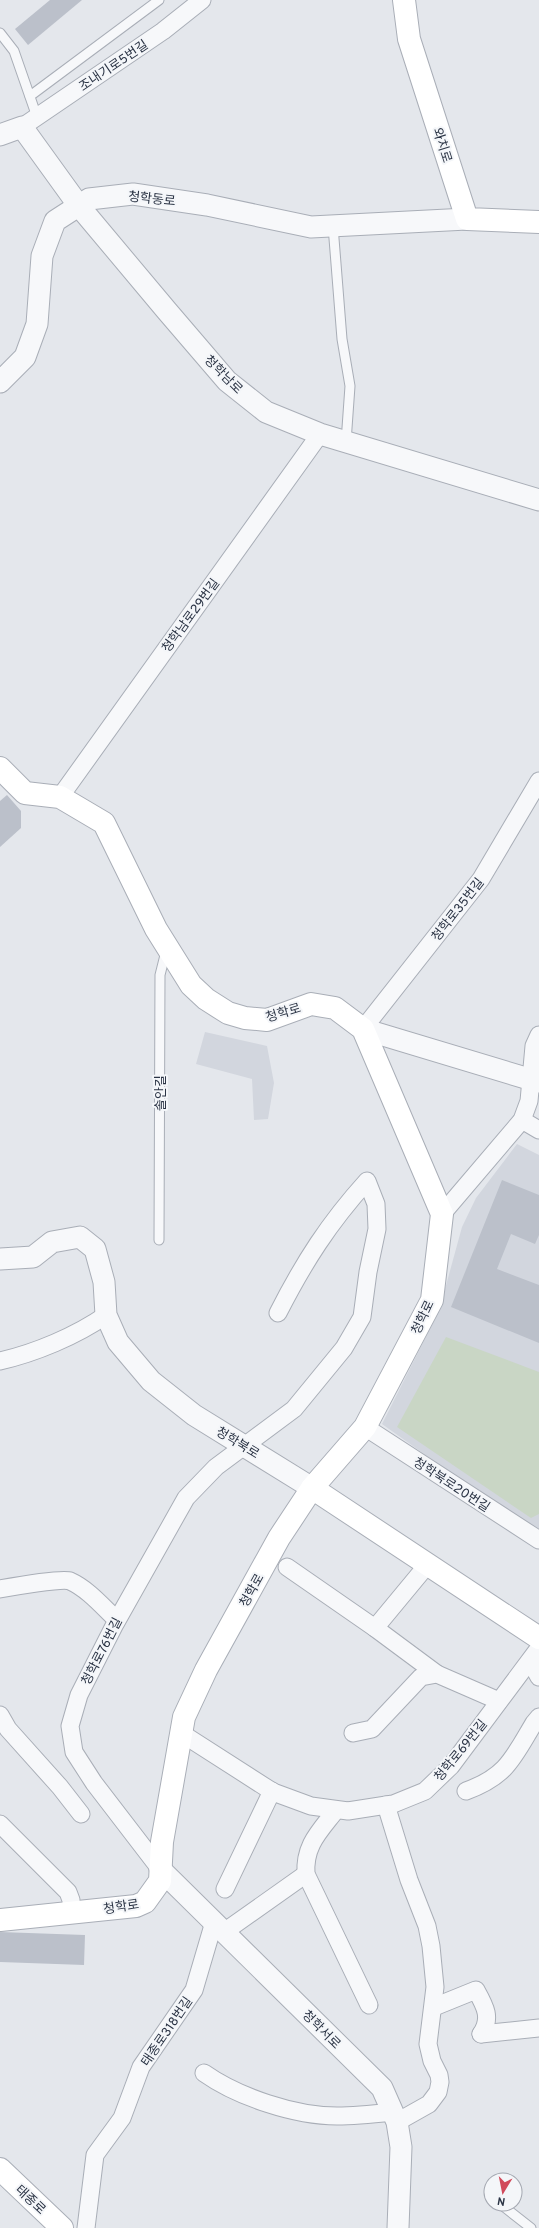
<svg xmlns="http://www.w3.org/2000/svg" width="539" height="2228" font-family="Overpass,'Noto Sans KR',sans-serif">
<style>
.built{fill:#d2d6de}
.green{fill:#c9d6c5}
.building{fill:#bbc0ca}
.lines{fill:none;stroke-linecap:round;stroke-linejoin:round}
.service-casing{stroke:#a9aeb7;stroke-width:11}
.minor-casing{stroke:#a9aeb7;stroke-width:19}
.tertiary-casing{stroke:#a9aeb7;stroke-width:23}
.secondary-casing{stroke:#a9aeb7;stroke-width:24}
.service{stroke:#f7f8fa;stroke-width:9}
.minor{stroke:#f7f8fa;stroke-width:17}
.tertiary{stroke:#f7f8fa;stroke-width:21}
.secondary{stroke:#fff;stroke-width:22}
.labels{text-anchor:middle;stroke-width:4;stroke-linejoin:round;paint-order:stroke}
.street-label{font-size:13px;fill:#2b3445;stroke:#f4f6f9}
</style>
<rect width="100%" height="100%" fill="#e4e7ec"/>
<!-- built -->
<g class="built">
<polygon points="205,1032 267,1046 274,1083 268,1119 254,1120 252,1079 196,1064"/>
<polygon points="517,1144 539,1155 539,1536 382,1424 439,1311 462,1227 476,1198"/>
</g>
<!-- green -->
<polygon class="green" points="446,1337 539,1372 539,1514 531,1518 397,1427"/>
<!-- building -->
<g class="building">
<polygon points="50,0 82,0 28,45 15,29"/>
<polygon points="7,795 21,811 21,828 0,847 0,801"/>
<polygon points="502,1180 539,1195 539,1235 535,1244 511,1234 497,1269 539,1285 539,1343 451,1307"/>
<polygon points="0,1932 85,1935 84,1965 0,1962"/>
</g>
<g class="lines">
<defs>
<g id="service">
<polyline points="0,33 14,51 37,117"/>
<polyline points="30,96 159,0"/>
<polyline points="333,226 342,339 350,386 346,442"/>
<polyline points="159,1240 160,975 166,951"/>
<polyline points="503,2206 531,2228"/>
</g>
<g id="minor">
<polyline points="22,127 163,31 202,0"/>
<polyline points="60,797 320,434"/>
<polyline points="363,1029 481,879 539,781"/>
<polyline points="522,1120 539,1130"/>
<polyline points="442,1214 522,1120 529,1101 534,1046 539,1035"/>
<path d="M0,1361C35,1353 76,1336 106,1315"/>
<polyline points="365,1427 539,1540"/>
<polyline points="287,1567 375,1628 437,1674"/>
<path d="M0,1589C11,1587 62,1578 70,1581C88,1589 103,1607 117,1620"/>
<polyline points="375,1628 428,1564"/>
<polyline points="530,1661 539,1677"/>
<polyline points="0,1715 8,1729 60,1787 81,1814"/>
<polyline points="181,1733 273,1792 311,1806 348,1811 393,1804 425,1791 451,1766 539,1648"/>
<polyline points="353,1733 372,1729 421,1677 437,1674 499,1701"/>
<path d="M466,1791C507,1776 513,1758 534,1723L539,1717"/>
<polyline points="386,1805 409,1880 427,1926 431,1946 435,1987 428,2044 432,2061 439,2075 440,2082 438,2092 429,2104 397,2122"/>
<path d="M336,1810C320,1831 304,1845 306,1874L369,2005"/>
<polyline points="0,1824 68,1892 71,1900 71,1913"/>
<path d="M160,1869L94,1783L74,1752L70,1726L79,1695L115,1624L186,1498L216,1467L294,1409L344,1348L362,1317L368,1272L377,1229L376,1204L367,1181C329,1223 304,1262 278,1313"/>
<polyline points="225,1889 272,1791"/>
<polyline points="224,1932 306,1874"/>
<path d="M434,2007L476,1990C485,2006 492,2018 481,2034"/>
<polyline points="481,2034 539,2028"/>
<path d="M204,2073C238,2097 295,2116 337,2116C355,2116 374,2114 392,2112"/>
<polyline points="86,2228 95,2155 122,2118 141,2067 194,1990 214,1922"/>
</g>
<g id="tertiary">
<polyline points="0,135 22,127 79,206 167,311 227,381 266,412 320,434 539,500"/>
<polyline points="0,382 25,357 37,324 42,256 55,221 89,199 133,194 207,205 311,227 467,219"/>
<polyline points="363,1029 539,1082"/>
<polyline points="0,1259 33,1257 52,1242 80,1237 95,1249 104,1282 106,1315 118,1342 151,1381 194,1415 312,1488"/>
<polyline points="160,1869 382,2088 397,2122 401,2147 398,2228"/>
</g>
<g id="secondary">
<polyline points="404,0 409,39 467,219 539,222"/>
<polyline points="0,768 25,793 60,797 104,823 156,929 191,985 206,999 228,1013 245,1018 267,1020 311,1004 335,1008 363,1029 442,1214 432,1300 365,1427 312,1488 279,1538 206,1670 184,1717 162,1842 160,1881 145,1902 136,1906 0,1920"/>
<polyline points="312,1488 539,1638"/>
<polyline points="0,2169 62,2228"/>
</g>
</defs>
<!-- service casing -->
<use href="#service" class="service-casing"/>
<!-- minor casing -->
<use href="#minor" class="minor-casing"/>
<!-- tertiary casing -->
<use href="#tertiary" class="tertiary-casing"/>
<!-- secondary casing -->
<use href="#secondary" class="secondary-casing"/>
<!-- service -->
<use href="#service" class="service"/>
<!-- minor -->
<use href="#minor" class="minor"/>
<!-- tertiary -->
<use href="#tertiary" class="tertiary"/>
<!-- secondary -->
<use href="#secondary" class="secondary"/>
</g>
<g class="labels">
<!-- street labels -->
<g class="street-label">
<text transform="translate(113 65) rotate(-34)" y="5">조내기로5번길</text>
<text transform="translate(443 145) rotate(72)" y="5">와치로</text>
<text transform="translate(152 198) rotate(6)" y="5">청학동로</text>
<text transform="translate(224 374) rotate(45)" y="5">청학남로</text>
<text transform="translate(190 615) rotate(-54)" y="5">청학남로29번길</text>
<text transform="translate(457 909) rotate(-52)" y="5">청학로35번길</text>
<text transform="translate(283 1012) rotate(-17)" y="5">청학로</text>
<text transform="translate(160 1093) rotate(-90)" y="5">솔안길</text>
<text transform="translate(422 1317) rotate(-65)" y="5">청학로</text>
<text transform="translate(238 1442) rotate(31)" y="5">청학북로</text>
<text transform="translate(452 1484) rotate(33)" y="5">청학북로20번길</text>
<text transform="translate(251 1590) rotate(-61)" y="5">청학로</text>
<text transform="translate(101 1651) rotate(-63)" y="5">청학로76번길</text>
<text transform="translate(460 1750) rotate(-51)" y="5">청학로69번길</text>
<text transform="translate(121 1906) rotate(-9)" y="5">청학로</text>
<text transform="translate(322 2029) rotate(45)" y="5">청학서로</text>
<text transform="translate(166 2031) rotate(-56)" y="5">태종로318번길</text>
<text transform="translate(31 2199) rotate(43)" y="5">태종로</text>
</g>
</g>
<!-- north arrow -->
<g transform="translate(503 2192) rotate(190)"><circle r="19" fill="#f4f6f9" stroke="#a4a8b1"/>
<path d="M0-3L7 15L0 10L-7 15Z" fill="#d1495b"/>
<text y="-6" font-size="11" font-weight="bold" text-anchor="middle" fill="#2b3445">N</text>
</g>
</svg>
